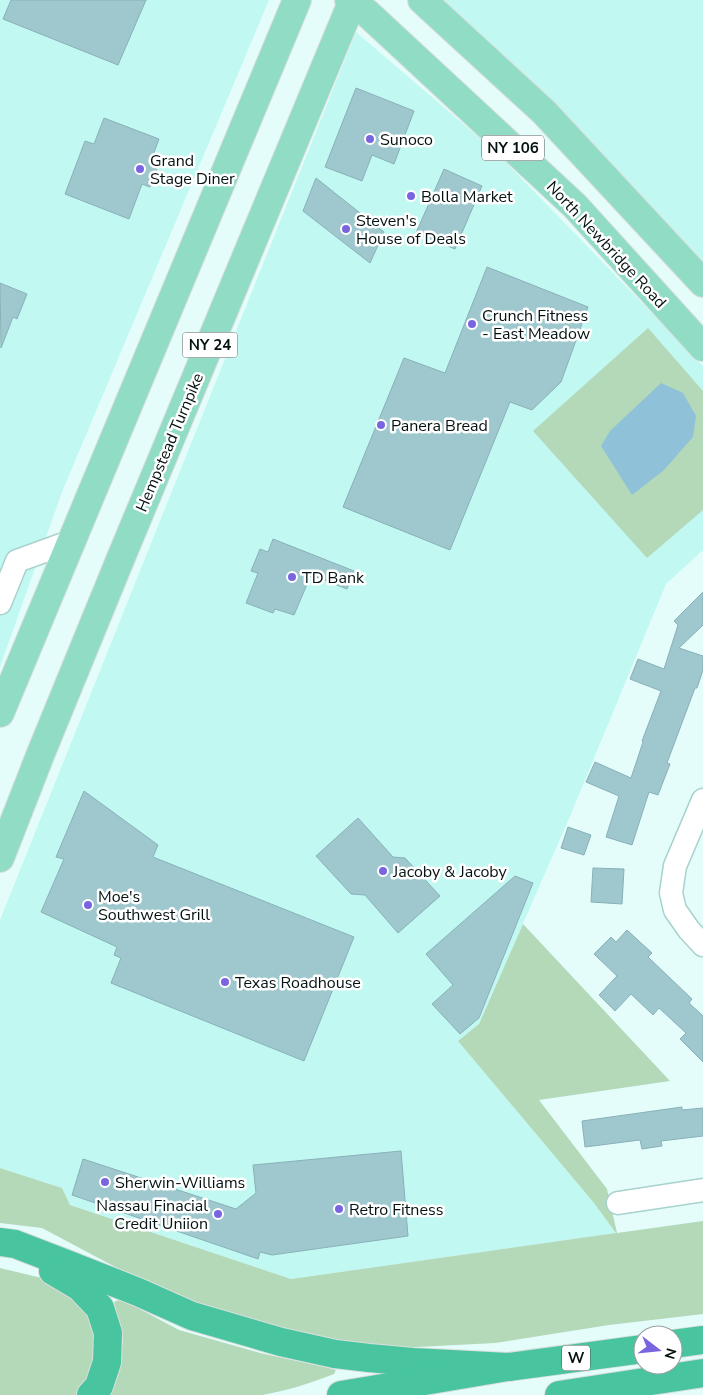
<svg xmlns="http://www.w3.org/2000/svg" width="703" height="1395" font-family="'Nunito Sans',sans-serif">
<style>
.built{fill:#c2f8f2}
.green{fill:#b3d9b9}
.water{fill:#8fc2d9}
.building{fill:#9ec8ce;stroke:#88b1b8}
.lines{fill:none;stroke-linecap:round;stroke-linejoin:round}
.minor-casing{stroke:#a8d2ce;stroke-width:25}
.primary-casing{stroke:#dcdede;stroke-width:30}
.motorway-casing{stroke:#dcdede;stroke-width:30}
.minor{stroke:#fff;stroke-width:22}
.primary{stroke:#91dcc5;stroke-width:28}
.motorway{stroke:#48c59e;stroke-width:28}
.poi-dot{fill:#7a65e0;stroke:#fff;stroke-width:2}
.labels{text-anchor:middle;stroke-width:5;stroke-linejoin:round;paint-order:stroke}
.shield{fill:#fff;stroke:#4f5958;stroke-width:1}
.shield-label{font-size:15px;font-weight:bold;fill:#031211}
.poi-label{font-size:16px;fill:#031211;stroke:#fff;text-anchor:start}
.street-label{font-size:16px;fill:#031211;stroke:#fff}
</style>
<rect width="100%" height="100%" fill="#e4fdfb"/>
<!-- built -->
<g class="built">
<polygon points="0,0 269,0 62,492 0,667"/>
<polygon points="426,0 703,0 703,268"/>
<polygon points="356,32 496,152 703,366 703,550 666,584 571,814 479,1024 458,1041 594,1203 617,1233 291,1279 70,1205 62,1188 0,1168 0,920"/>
</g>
<!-- green -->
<g class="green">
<polygon points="648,328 703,391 703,510 647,558 533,431"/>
<polygon points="523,924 670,1081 539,1100 607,1189 617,1233 703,1221 703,1314 609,1325 495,1343 397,1348 319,1339 166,1294 42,1228 0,1223 0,1168 62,1188 70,1205 291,1279 616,1233 594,1203 458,1041 479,1024"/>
<polygon points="0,1268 46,1279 85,1303 100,1343 94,1378 80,1395 0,1395"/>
<path d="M121,1299L179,1330L260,1353L325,1367L336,1370L334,1374C311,1383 286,1391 262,1395H105L117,1379L123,1341L114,1302Z"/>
</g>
<!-- water -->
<polygon class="water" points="661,383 683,393 696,416 693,437 664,470 632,495 601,446 610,431"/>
<!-- building -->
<g class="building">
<polygon points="11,0 146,0 118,65 3,19"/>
<polygon points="356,88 414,111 394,164 372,155 362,181 325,167"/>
<polygon points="104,118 159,139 149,166 157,169 150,187 142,184 129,219 65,194 85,141 94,144"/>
<polygon points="444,169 482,186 455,249 416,233"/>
<polygon points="316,178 384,232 370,263 303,211"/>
<polygon points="487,267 588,307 561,382 532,410 510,402 450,550 343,507 404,358 445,373"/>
<polygon points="0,283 27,294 17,319 13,317 1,348"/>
<polygon points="273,539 354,571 347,589 311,575 294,615 275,609 273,613 246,603 258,573 251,571 260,549 268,552"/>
<polygon points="703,592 703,625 679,648 703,656 703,670 697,688 695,688 667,763 670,764 658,795 649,792 632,845 606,837 619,796 586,782 595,762 631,778 643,742 642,741 661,691 630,679 638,659 664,669 678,625 674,621"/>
<polygon points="84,791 158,845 153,857 354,937 304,1061 111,983 121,958 114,955 117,947 41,912 64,859 56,857"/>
<polygon points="358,818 393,857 405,858 440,896 398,933 365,895 351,894 316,856"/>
<polygon points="568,827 591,835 584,855 561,848"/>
<polygon points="593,868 624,869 622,904 591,902"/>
<polygon points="515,876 533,883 479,1018 460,1034 432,1004 453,985 426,954"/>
<polygon points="627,930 652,953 648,957 692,999 689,1003 703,1016 703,1062 680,1039 686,1033 659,1008 653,1015 631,994 615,1011 599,995 617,976 594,954 611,937 616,942"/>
<polygon points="682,1107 682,1110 703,1108 703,1136 661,1141 662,1146 642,1149 640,1140 585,1147 582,1121"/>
<polygon points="401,1151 408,1236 272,1255 260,1252 258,1259 72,1195 83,1159 236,1209 256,1193 253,1165"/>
</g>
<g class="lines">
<defs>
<g id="minor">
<polyline points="0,603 17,561 72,541"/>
<polyline points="703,800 675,866 671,893 675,910 689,930 703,945"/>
<polyline points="618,1203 703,1190"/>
</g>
<g id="primary">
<polyline points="349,0 367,13 575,206 703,347"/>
<polyline points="422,0 544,112 703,283"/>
<polyline points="0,713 297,0"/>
<polyline points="0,858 41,753 120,560 353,0"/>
</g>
<g id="motorway">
<polyline points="0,1242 15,1244 67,1264 138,1292 192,1316 281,1342 335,1354 369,1358 413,1362 508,1367"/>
<polyline points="53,1271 80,1287 100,1308 108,1333 107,1362 99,1386 91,1395"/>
<polyline points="673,1344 703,1340"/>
<polyline points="341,1395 508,1367 643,1349"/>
<polyline points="559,1395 703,1373"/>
</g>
</defs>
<!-- minor casing -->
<use href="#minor" class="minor-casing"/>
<!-- primary casing -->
<use href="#primary" class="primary-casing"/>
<!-- motorway casing -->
<use href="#motorway" class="motorway-casing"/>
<!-- minor -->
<use href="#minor" class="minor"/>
<!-- primary -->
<use href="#primary" class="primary"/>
<!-- motorway -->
<use href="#motorway" class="motorway"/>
</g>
<!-- markers -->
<g class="poi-dot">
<circle cx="370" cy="139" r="5"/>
<circle cx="140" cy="169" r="5"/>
<circle cx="411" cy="196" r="5"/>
<circle cx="346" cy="229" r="5"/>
<circle cx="472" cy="324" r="5"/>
<circle cx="381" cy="425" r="5"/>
<circle cx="292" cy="577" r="5"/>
<circle cx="383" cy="871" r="5"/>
<circle cx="88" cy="905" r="5"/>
<circle cx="225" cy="982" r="5"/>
<circle cx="105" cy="1182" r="5"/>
<circle cx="339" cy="1209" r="5"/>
<circle cx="218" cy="1214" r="5"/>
</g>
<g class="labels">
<!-- shield labels -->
<g class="shield">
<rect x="482" y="135.5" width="62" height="25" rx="4"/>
<rect x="182.5" y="332.5" width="55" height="25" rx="4"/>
<rect x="562" y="1345.5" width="28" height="25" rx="4"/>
</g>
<g class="shield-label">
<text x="513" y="153">NY 106</text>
<text x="210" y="350">NY 24</text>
<text x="576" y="1363">W</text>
</g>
<!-- poi labels -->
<g class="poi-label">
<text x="380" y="145">Sunoco</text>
<text x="150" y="166">Grand<tspan x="150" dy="18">Stage Diner</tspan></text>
<text x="421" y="202">Bolla Market</text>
<text x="356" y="226">Steven's<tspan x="356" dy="18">House of Deals</tspan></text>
<text x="482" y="321">Crunch Fitness<tspan x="482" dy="18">- East Meadow</tspan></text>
<text x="391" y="431">Panera Bread</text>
<text x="302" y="583">TD Bank</text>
<text x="393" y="877">Jacoby &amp; Jacoby</text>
<text x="98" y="902">Moe's<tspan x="98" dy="18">Southwest Grill</tspan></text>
<text x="235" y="988">Texas Roadhouse</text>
<text x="115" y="1188">Sherwin-Williams</text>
<text x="208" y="1211" text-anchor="end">Nassau Finacial<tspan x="208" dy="18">Credit Uniion</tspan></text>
<text x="349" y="1215">Retro Fitness</text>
</g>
<!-- street labels -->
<g class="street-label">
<text transform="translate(607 244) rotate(47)" y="6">North Newbridge Road</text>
<text transform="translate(169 442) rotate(-67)" y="6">Hempstead Turnpike</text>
</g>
</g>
<!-- north arrow -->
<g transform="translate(658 1350) rotate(106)"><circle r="24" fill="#ffffff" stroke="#9aa0a0"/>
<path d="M0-4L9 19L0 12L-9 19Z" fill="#7a65e0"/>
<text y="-8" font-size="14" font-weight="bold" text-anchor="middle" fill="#031211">N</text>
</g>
</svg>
